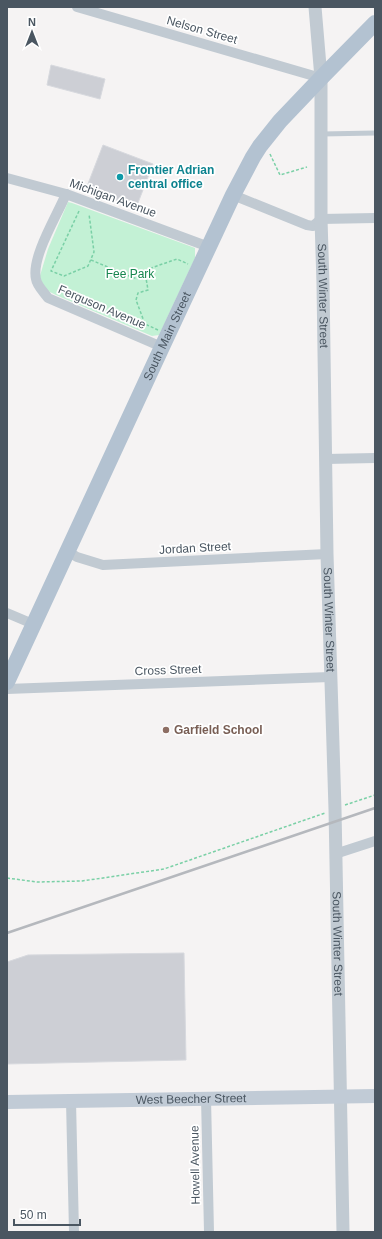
<svg xmlns="http://www.w3.org/2000/svg" width="382" height="1239" font-family="Helvetica,sans-serif">
<style>
.green{fill:#c3f1d5}
.building{fill:#cdcfd5;stroke:#d7d9de}
.lines{fill:none;stroke-linecap:round;stroke-linejoin:round}
.path{stroke:#7ad0a6;stroke-width:1.5;stroke-dasharray:3 2;stroke-linecap:butt}
.service{stroke:#c1cad2;stroke-width:5}
.minor{stroke:#c1cad2;stroke-width:10}
.tertiary{stroke:#c1cad2;stroke-width:13}
.secondary{stroke:#c1cbd6;stroke-width:14}
.primary{stroke:#b3c2d1;stroke-width:16}
.rail{stroke:#b5b8bd;stroke-width:2.5}
.culture-dot{fill:#0f9aa8;stroke:#fff;stroke-width:1.5}
.education-dot{fill:#8d6e63;stroke:#fff;stroke-width:1.5}
.labels{text-anchor:middle;stroke-width:3.5;stroke-linejoin:round;paint-order:stroke}
.street-label{font-size:12px;fill:#4a5661;stroke:#fff}
.culture-label{font-size:12px;font-weight:bold;fill:#0d838f;stroke:#fff;text-anchor:start}
.park-label{font-size:12px;fill:#17864f;stroke:#fff}
.education-label{font-size:12px;font-weight:bold;fill:#785e54;stroke:#fff;text-anchor:start}
</style>
<rect width="100%" height="100%" fill="#f5f3f3"/>
<!-- green -->
<polygon class="green" points="68,202 72,203 195,248 195,258 159,335 152,336 56,295 46,290 39,279 48,249"/>
<!-- building -->
<g class="building">
<polygon points="51,65 105,79 100,99 47,85"/>
<polygon points="103,145 153,164 136,208 86,189"/>
<polygon points="184,953 186,1060 7,1064 7,962 28,955"/>
</g>
<g class="lines">
<!-- path -->
<g class="path">
<polyline points="270,154 280,175 307,167"/>
<polyline points="79,211 51,271 64,276 88,266 94,252 89,214"/>
<polyline points="91,260 134,278 146,278"/>
<polyline points="158,330 145,324 136,300 138,293 148,290 146,278 151,268 177,259 188,264"/>
<polyline points="345,805 375,795"/>
<polyline points="7,878 37,882 82,881 164,869 325,813"/>
</g>
<!-- service -->
<polyline class="service" points="322,134 375,133"/>
<!-- minor -->
<g class="minor">
<polyline points="77,7 321,78"/>
<polyline points="7,178 66,194 209,247"/>
<path d="M66,194C57,216 31,257 36,279C37,286 44,292 48,298L162,347"/>
<polyline points="233,195 307,225 313,226 321,219 375,218"/>
<polyline points="326,459 375,458"/>
<polyline points="67,551 77,557 103,565 327,554"/>
<polyline points="7,613 33,624"/>
<polyline points="7,689 330,677"/>
<polyline points="335,854 375,841"/>
<polyline points="206,1098 209,1232"/>
<polyline points="71,1101 74,1232"/>
</g>
<!-- tertiary -->
<path class="tertiary" id="s1" d="M315,7L321,78V219L323,284L327,554L335,809L343,1232"/>
<!-- secondary -->
<path class="secondary" id="s2" d="M7,1102L375,1096"/>
<!-- primary -->
<path class="primary" id="s3" d="M7,682L162,347L233,195L253,157L260,146L280,121L321,78L375,23"/>
<!-- rail -->
<polyline class="rail" points="7,933 375,808"/>
</g>
<!-- markers -->
<circle class="culture-dot" cx="120" cy="177" r="4"/>
<circle class="education-dot" cx="166" cy="730" r="4"/>
<g class="labels">
<!-- street labels -->
<g class="street-label">
<text transform="translate(202 30) rotate(16)" y="4">Nelson Street</text>
<text transform="translate(113 198) rotate(20)" y="4">Michigan Avenue</text>
<text dy="4" stroke="none"><textPath href="#s1" startOffset="289">South Winter Street</textPath></text>
<text transform="translate(102 307) rotate(23)" y="4">Ferguson Avenue</text>
<text dy="4" stroke="none"><textPath href="#s3" startOffset="381">South Main Street</textPath></text>
<text transform="translate(195 548) rotate(-3)" y="4">Jordan Street</text>
<text dy="4" stroke="none"><textPath href="#s1" startOffset="613">South Winter Street</textPath></text>
<text transform="translate(168 670) rotate(-2)" y="4">Cross Street</text>
<text dy="4" stroke="none"><textPath href="#s1" startOffset="937">South Winter Street</textPath></text>
<text dy="4" stroke="none"><textPath href="#s2" startOffset="184">West Beecher Street</textPath></text>
<text transform="translate(195 1165) rotate(-91)" y="4">Howell Avenue</text>
</g>
<!-- culture labels -->
<g class="culture-label">
<text x="128" y="174">Frontier Adrian<tspan x="128" dy="14">central office</tspan></text>
</g>
<!-- park labels -->
<g class="park-label">
<text x="130" y="278">Fee Park</text>
</g>
<!-- education labels -->
<g class="education-label">
<text x="174" y="734">Garfield School</text>
</g>
</g>
<!-- border -->
<rect width="382" height="1239" fill="none" stroke="#4a5661" stroke-width="16"/>
<!-- north arrow -->
<g transform="translate(32 32)" stroke="#ffffff" stroke-width="3" paint-order="stroke">
<path d="M0-3L7 15L0 10L-7 15Z" fill="#4a5661"/>
<text y="-6" font-size="11" font-weight="bold" text-anchor="middle" fill="#4a5661">N</text>
</g>
<!-- scale -->
<path d="M14 1219v6h66v-6" fill="none" stroke="#4a5661" stroke-width="2"/>
<text x="20" y="1219" font-size="12" fill="#4a5661" stroke="#ffffff" stroke-width="3" paint-order="stroke">50 m</text>
</svg>
